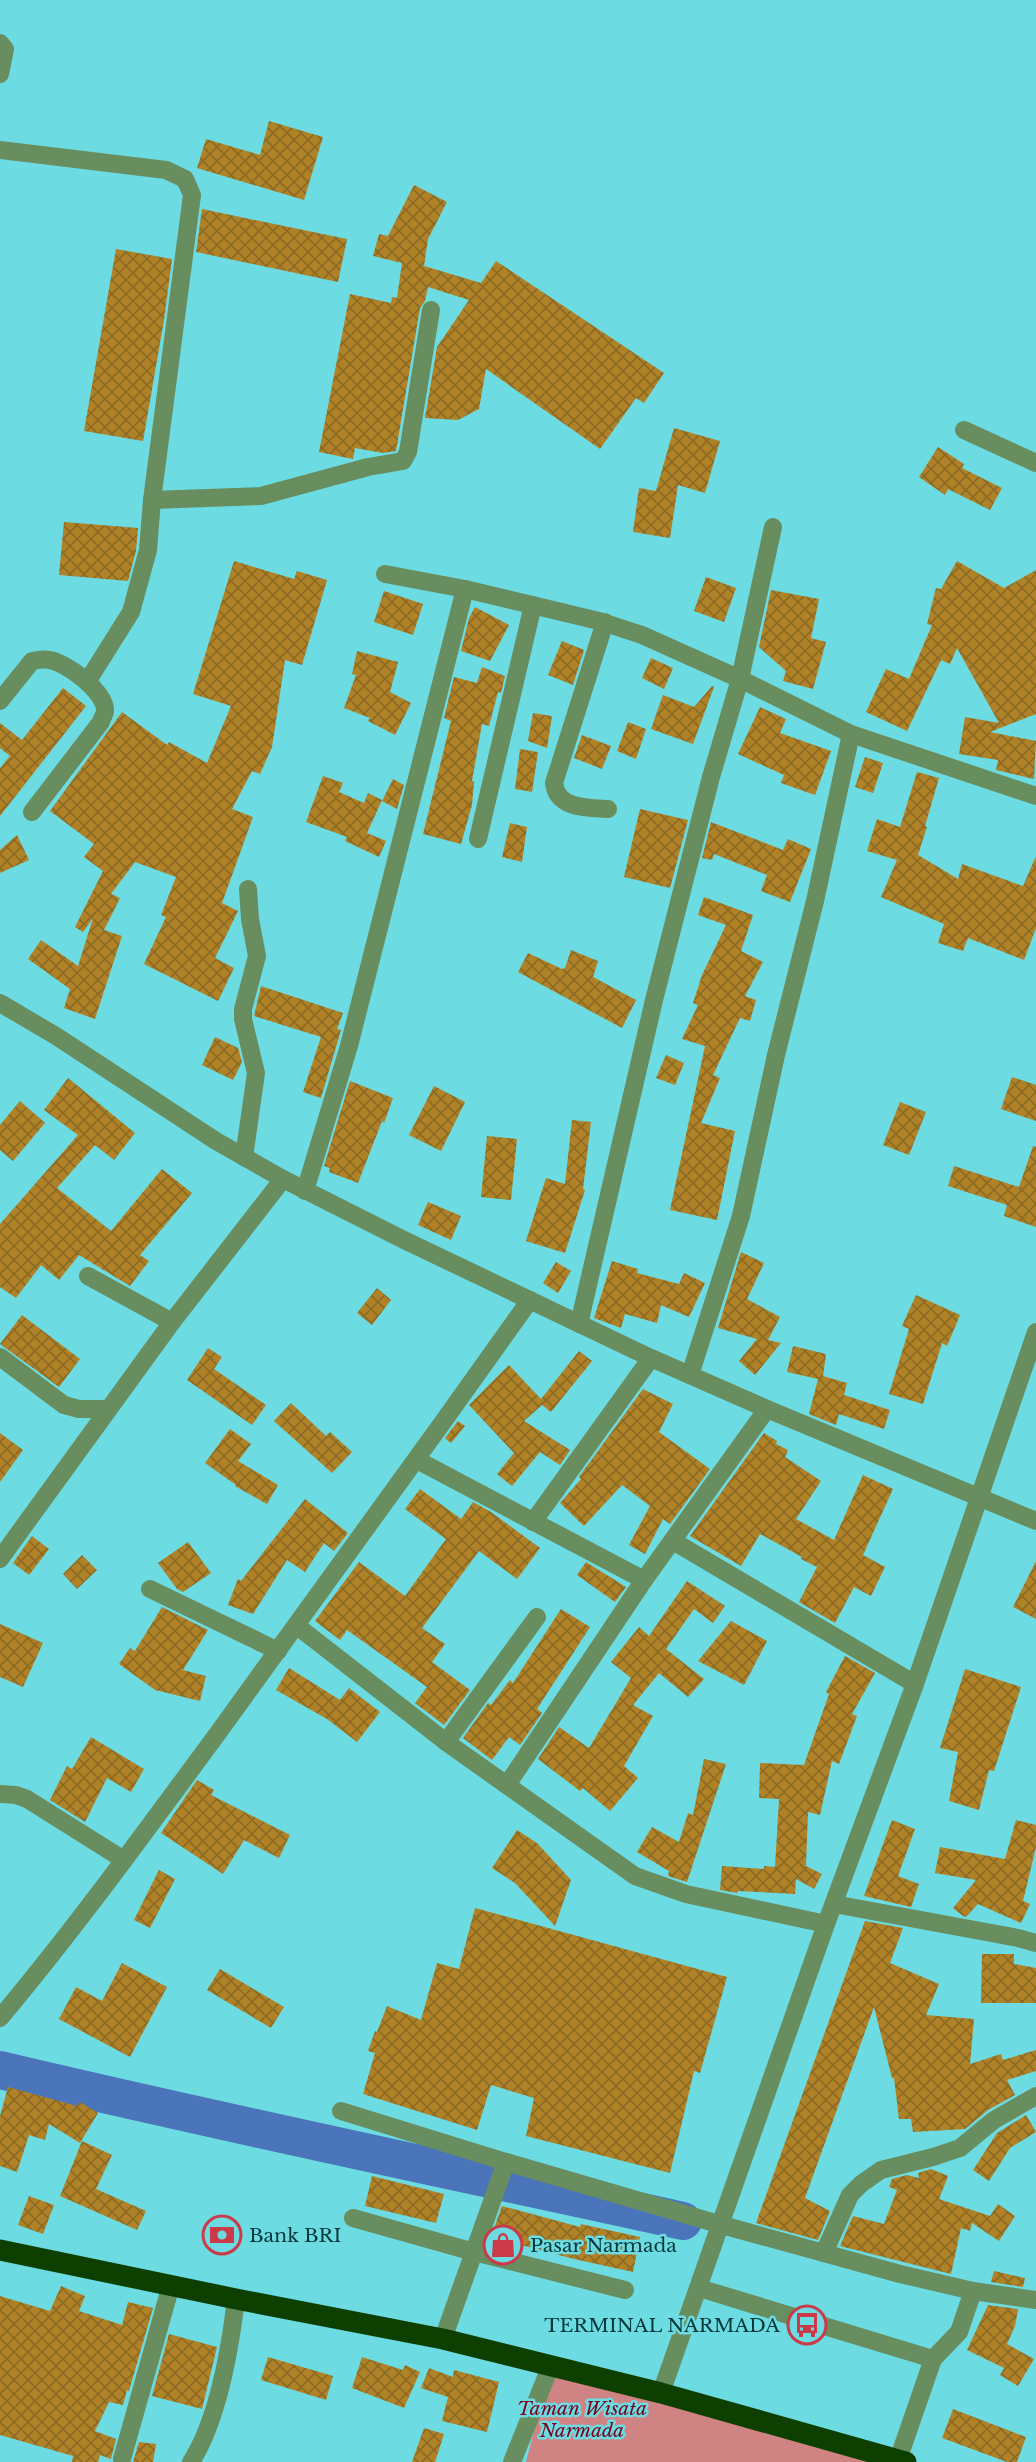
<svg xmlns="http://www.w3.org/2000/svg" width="1036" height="2462" font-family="'Libre Baskerville',serif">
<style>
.green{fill:#d08383}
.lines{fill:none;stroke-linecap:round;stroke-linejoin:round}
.river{stroke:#4b75ba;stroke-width:38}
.building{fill:url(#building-cross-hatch)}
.minor{stroke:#688d5f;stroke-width:18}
.highway{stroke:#0c3f00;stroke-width:21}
.labels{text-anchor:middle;stroke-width:5;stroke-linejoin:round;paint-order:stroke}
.poi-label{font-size:19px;fill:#03383a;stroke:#6ddce2;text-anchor:start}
.park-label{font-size:19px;font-style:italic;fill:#7a011c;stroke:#6ddce2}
</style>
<defs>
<pattern id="building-cross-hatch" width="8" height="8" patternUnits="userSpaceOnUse" patternTransform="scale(1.75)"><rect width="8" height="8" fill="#b08228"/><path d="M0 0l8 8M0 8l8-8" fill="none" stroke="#8d6b23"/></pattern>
</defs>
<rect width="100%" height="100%" fill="#6ddce2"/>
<!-- green -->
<polygon class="green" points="551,2365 896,2462 526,2462"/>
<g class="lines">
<!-- river -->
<path class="river" d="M0,2070C227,2124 455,2171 683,2221"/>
</g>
<!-- building -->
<g class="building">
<polygon points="269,121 323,137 304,200 197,168 206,139 260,155"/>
<polygon points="414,185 447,202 428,239 424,266 481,283 496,261 664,373 644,403 636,398 600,449 486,369 479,409 458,420 425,418 437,347 469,300 428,287 425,301 420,308 396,451 383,453 355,448 353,459 319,452 350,294 391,303 392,297 397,298 402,263 373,256 379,234 388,236"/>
<polygon points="202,209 347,239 338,282 196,252"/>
<polygon points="116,249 172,259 164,320 143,441 84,431"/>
<polygon points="674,428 720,441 705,493 678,485 670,538 633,532 639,488 656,491"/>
<polygon points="938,447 964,464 962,468 1002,488 990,510 948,489 945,495 919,477"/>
<polygon points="64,522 138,528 136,551 128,581 59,575"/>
<polygon points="234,561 294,579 297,571 327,580 302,665 285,660 272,747 260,774 252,771 232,809 253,817 222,903 238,911 215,958 234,968 218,1001 144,964 166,917 161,915 176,877 135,862 111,894 120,898 104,930 122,936 95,1019 64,1008 70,989 28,959 41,940 78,966 93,918 83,932 75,927 103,871 84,857 94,844 50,811 122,712 167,745 169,742 207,763 231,706 193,694"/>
<polygon points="957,561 1004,588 1036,570 1036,714 990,732 1036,741 1034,779 996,770 998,760 959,754 965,717 999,723 957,648 950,664 941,660 907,731 866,712 886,669 909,679 932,625 927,624 936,588 941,589"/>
<polygon points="706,577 736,588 724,622 694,611"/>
<polygon points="771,590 819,599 811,638 826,642 813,689 783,681 786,671 759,647"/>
<polygon points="384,591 423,604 413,635 374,622"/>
<polygon points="475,607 509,625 490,661 461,651 469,618"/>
<polygon points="562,641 584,650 573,685 548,675"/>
<polygon points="357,651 398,662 390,692 411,703 395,735 368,721 370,718 344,708 356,675 352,674"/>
<polygon points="651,658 673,668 664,689 642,678"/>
<polygon points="482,667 505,676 501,693 498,692 489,726 482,724 472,781 474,782 472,805 461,844 423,834 451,721 444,718 454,677 477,683"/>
<polygon points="712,686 714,687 693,744 651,729 663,695 694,707"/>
<polygon points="63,688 86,706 0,816 0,768 10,756 0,748 0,723 22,740"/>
<polygon points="760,707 786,719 780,733 831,751 815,795 781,783 784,775 738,754"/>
<polygon points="533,713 552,716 547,748 528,741"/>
<polygon points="628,722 646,729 636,759 617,751"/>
<polygon points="582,735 611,746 602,769 574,758"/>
<polygon points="520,749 538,752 532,792 515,789"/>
<polygon points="865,757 883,763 873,793 855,787"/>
<polygon points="917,772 939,778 925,826 927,827 918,855 958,879 962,864 1023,886 1036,856 1036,928 1024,960 968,938 963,951 938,943 944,924 881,897 897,860 867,851 877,819 900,827"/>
<polygon points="323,776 343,783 339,792 364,803 368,793 382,800 367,833 386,841 379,857 345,841 347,837 306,822"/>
<polygon points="393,779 404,785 397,809 382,801"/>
<polygon points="640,809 688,820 670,888 624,877"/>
<polygon points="711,822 783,850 788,839 811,849 790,902 761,891 767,875 714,854 712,860 702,858"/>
<polygon points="510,823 527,827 522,862 502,857"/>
<polygon points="17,835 29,860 0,873 0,850"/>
<polygon points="704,897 753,915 741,951 763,962 745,996 756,1000 750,1021 740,1018 713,1075 720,1078 701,1123 735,1131 717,1220 670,1210 705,1046 682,1039 698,1005 693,1003 702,975 726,925 698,915"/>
<polygon points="571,950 598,961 593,977 636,1000 622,1028 518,972 528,953 562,969 565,968"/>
<polygon points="261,986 343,1013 337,1029 341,1030 321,1098 303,1092 321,1037 254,1016"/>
<polygon points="215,1037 238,1048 242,1062 233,1080 202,1065"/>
<polygon points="666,1055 684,1063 675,1085 656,1078"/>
<polygon points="1012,1077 1036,1085 1036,1121 1001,1109"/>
<polygon points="68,1078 135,1133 114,1160 95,1145 57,1188 111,1231 162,1169 192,1193 140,1255 149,1261 130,1286 79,1255 59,1280 41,1265 16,1298 0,1287 0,1224 78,1135 44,1110"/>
<polygon points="350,1081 393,1098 384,1123 382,1121 358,1183 329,1172 330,1168 324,1166"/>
<polygon points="434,1086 465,1102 441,1151 409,1135"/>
<polygon points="20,1101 45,1123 13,1161 0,1150 0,1125"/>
<polygon points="900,1102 926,1112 909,1155 883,1145"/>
<polygon points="572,1120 591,1122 583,1189 585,1190 565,1253 526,1241 546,1178 565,1184"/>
<polygon points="487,1136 517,1139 511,1200 481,1197"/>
<polygon points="1033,1146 1036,1147 1036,1227 1004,1216 1007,1205 948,1186 954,1166 1019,1187"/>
<polygon points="428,1202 461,1216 451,1240 418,1225"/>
<polygon points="741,1252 764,1263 747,1299 780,1317 768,1340 781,1343 755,1375 739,1361 757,1339 718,1328"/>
<polygon points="612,1261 638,1269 637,1273 679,1284 684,1273 705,1283 689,1317 661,1305 657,1323 625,1314 621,1328 594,1318"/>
<polygon points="556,1262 571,1271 558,1293 543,1283"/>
<polygon points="377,1288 391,1300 372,1325 357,1313"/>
<polygon points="916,1295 960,1315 947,1346 942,1343 923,1404 889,1394 909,1329 902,1326"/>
<polygon points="22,1315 80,1359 59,1387 0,1344"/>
<polygon points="793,1346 826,1354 823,1376 847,1383 844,1395 890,1410 884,1429 839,1414 836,1425 809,1414 818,1379 787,1372"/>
<polygon points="208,1348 222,1357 214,1369 266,1405 252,1425 187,1380"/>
<polygon points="579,1351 592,1361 551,1412 542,1405 524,1421 570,1450 560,1465 540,1452 512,1486 497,1474 514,1453 469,1405 509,1365 541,1399"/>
<polygon points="643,1389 673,1404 659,1432 710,1469 670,1524 663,1519 645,1554 629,1545 650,1506 622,1485 584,1526 560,1503 581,1479 579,1477"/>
<polygon points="291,1403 326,1436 330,1432 352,1452 332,1473 274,1421"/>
<polygon points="458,1421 465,1426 451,1443 445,1438"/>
<polygon points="230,1429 251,1444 238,1461 278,1485 267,1504 235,1486 236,1485 205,1463"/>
<polygon points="0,1433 23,1450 0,1482"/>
<polygon points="764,1433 777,1441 776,1444 788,1450 785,1457 821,1481 796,1519 834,1540 863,1475 893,1489 863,1555 885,1567 871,1596 854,1587 835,1623 799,1602 817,1567 801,1559 802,1557 760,1534 741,1566 690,1536"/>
<polygon points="420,1489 461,1519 473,1502 491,1512 540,1548 517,1579 479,1551 422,1628 445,1644 432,1662 470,1690 444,1725 415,1703 427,1687 347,1630 340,1640 315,1621 359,1562 405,1596 446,1539 405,1509"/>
<polygon points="305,1499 348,1533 334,1551 324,1543 305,1572 287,1560 253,1614 228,1605 238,1579 241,1581"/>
<polygon points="32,1536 49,1549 29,1575 13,1563"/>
<polygon points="188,1542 211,1573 183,1592 177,1589 158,1563"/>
<polygon points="82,1555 97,1570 77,1589 63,1574"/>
<polygon points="1036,1561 1036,1619 1013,1607"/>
<polygon points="586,1562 626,1587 615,1602 577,1575"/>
<polygon points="687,1581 725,1606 713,1623 694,1609 666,1649 704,1679 688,1697 659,1673 633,1705 653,1716 624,1766 638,1778 610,1811 583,1788 580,1791 538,1759 559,1727 589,1748 631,1678 611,1662 639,1627 649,1636"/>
<polygon points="162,1607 208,1630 183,1670 206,1676 200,1701 155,1690 119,1664 130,1648 135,1651"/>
<polygon points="561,1609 590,1627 537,1709 542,1713 520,1745 509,1737 492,1760 463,1738 488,1703 491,1705 510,1680 513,1683"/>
<polygon points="731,1621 767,1641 744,1685 698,1661"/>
<polygon points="0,1624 43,1643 23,1687 0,1677"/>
<polygon points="845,1656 875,1673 852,1714 857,1716 839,1764 832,1761 820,1815 808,1812 806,1866 822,1874 814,1889 796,1879 795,1894 738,1891 737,1893 720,1890 722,1866 764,1869 764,1866 775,1867 779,1799 759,1798 760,1763 804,1765 829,1694 826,1692"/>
<polygon points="289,1668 340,1700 349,1688 380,1712 357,1742 327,1719 276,1690"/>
<polygon points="965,1669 1021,1687 994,1771 989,1770 979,1810 949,1801 958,1752 940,1748"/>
<polygon points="91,1737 144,1769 131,1792 107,1778 85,1822 50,1800 67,1766 72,1769"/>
<polygon points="704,1759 726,1764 687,1882 668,1876 669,1871 637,1852 652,1827 679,1842 688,1813 693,1815"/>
<polygon points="197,1780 214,1790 211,1795 290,1835 279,1858 244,1840 223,1874 161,1833"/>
<polygon points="892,1820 915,1829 898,1876 919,1884 911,1907 864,1896"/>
<polygon points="1016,1820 1036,1825 1036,1847 1023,1901 1030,1904 1021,1923 978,1904 966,1917 963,1916 953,1908 976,1880 935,1873 940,1847 1005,1859"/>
<polygon points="517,1830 537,1843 571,1880 555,1926 515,1883 492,1868"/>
<polygon points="159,1870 175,1879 150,1928 134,1920"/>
<polygon points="475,1908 727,1977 700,2073 694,2071 670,2173 526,2136 534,2098 491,2085 477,2130 363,2094 375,2053 368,2051 375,2031 377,2032 387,2006 421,2020 437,1963 459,1969"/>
<polygon points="865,1921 903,1928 890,1963 939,1984 926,2015 974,2019 970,2064 1001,2054 1003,2060 1036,2050 1036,2071 1007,2080 1015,2095 988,2110 965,2129 913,2132 911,2119 899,2119 894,2078 892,2078 874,2007 805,2198 830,2211 818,2240 756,2223"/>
<polygon points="982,1954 1014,1954 1014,1964 1036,1968 1036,2003 981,2003"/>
<polygon points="122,1963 167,1987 130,2057 59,2019 76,1987 102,2001"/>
<polygon points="220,1969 284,2007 271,2028 207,1990"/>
<polygon points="8,2087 77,2106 80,2102 98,2113 80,2143 49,2124 45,2140 29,2135 17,2172 0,2166 0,2116"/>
<polygon points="1026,2115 1036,2132 1010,2148 989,2181 973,2170 997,2133"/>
<polygon points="82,2141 112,2155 96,2189 146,2211 137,2230 60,2196"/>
<polygon points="931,2169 948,2176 939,2199 990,2216 998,2204 1015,2216 999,2241 972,2223 970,2231 961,2228 951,2274 840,2246 853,2216 884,2224 897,2190 889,2187 892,2179 907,2175 919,2178 918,2173"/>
<polygon points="372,2176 444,2194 436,2223 365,2206"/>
<polygon points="29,2196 54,2205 43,2234 18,2225"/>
<polygon points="502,2206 580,2227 581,2224 640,2237 633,2272 574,2259 491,2237"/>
<polygon points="994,2271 1025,2278 1023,2287 991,2282"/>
<polygon points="61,2286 85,2296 79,2311 122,2325 128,2302 153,2308 129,2391 127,2390 123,2405 109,2402 95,2431 116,2439 111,2459 100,2455 98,2462 72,2462 73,2456 0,2435 0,2296 50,2311"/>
<polygon points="988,2305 1018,2309 1015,2326 1007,2344 1034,2359 1018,2386 1000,2375 1004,2368 967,2350"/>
<polygon points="169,2334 217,2347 202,2409 152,2396"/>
<polygon points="268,2357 333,2376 326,2400 261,2380"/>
<polygon points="362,2357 403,2370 405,2365 420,2372 404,2408 352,2388"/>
<polygon points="429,2368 453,2377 454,2370 499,2382 487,2432 442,2421 448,2397 421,2388"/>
<polygon points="953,2409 1026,2437 1017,2462 1007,2462 942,2438"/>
<polygon points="424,2428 444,2434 435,2462 412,2462"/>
<polygon points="139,2442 156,2444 153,2462 133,2462"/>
</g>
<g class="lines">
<!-- minor -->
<g class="minor">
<polyline points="0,43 5,49 0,74"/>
<polyline points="0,150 166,170 185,179 192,195 152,500"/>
<polyline points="964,430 1036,463"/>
<polyline points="385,574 465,589"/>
<path d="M605,622L554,783C557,809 587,808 608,809"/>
<polyline points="87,682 131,612 148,550 152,500 261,496 368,467 403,461 408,452 431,310"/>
<path d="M0,701L32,661C37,660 44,659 49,660C66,662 106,692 105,711C105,714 102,718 101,722L32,812"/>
<polyline points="478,839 533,605"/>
<polyline points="0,1003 56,1036 216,1141 283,1179 404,1240 651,1358 767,1409 1036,1521"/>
<polyline points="244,1157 256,1073 243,1019 243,1009 257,956 250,919 248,889"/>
<polyline points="305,1191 349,1046 465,589 599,621 642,635 740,679 851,734 1036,796"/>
<polyline points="88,1276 172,1322"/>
<polyline points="579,1324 654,1000 711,777 740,679 773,527"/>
<polyline points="0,1357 64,1405 79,1409 108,1409"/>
<polyline points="690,1375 741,1216 776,1055 815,901 851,734"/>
<polyline points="417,1460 644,1580"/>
<polyline points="533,1522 651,1358"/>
<polyline points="673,1541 915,1684"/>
<polyline points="0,1559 172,1322 283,1179"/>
<polyline points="150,1589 278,1651"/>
<polyline points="297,1626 446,1742 635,1876 686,1894 826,1924"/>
<polyline points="446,1742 537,1617"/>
<polyline points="507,1785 644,1580 767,1409"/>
<polyline points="0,1794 16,1795 27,1799 124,1860"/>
<polyline points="834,1904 1018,1938 1036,1943"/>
<path d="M0,2018C77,1926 147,1829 218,1733C323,1589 427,1445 530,1300"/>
<polyline points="341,2111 506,2162 443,2339"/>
<polyline points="506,2162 722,2225 900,2274 973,2291 1036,2300"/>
<polyline points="353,2218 474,2252 625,2290"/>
<polyline points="824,2253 850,2195 861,2184 881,2170 933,2157 960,2148 994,2120 1036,2096"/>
<polyline points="699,2288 933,2359 959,2332 973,2291"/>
<polyline points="661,2393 826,1924 915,1684 1036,1332"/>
<polyline points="122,2459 171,2285"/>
<polyline points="898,2460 933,2359"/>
<path d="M191,2462C218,2420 230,2349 236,2299"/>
<polyline points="512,2462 551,2365"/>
</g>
<!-- highway -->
<polyline class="highway" points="0,2250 236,2299 443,2339 661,2393 906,2462"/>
</g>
<!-- icons -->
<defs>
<symbol id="bank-ring" viewBox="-11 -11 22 22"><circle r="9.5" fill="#6ddce2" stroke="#ca3a49" stroke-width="1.5"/><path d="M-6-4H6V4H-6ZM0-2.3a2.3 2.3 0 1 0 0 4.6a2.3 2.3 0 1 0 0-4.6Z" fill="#ca3a49"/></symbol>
<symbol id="shop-ring" viewBox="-11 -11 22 22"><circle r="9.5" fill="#6ddce2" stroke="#ca3a49" stroke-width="1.5"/><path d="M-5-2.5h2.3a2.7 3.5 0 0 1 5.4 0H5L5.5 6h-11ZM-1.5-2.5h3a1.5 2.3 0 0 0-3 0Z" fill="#ca3a49"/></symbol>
<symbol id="bus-ring" viewBox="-11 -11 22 22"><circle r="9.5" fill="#6ddce2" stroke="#ca3a49" stroke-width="1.5"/><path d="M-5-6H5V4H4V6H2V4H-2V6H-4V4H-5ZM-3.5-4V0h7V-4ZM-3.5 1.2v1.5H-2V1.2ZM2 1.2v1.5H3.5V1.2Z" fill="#ca3a49"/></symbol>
</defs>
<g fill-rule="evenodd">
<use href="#bank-ring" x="200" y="2213" width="44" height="44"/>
<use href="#shop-ring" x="481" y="2223" width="44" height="44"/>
<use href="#bus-ring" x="785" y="2303" width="44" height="44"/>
</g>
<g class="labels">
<!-- poi labels -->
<g class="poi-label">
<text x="249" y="2242">Bank BRI</text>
<text x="530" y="2252">Pasar Narmada</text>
<text x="780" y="2332" text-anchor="end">TERMINAL NARMADA</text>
</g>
<!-- park labels -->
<g class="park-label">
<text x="582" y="2415">Taman Wisata<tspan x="582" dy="22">Narmada</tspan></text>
</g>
</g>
</svg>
